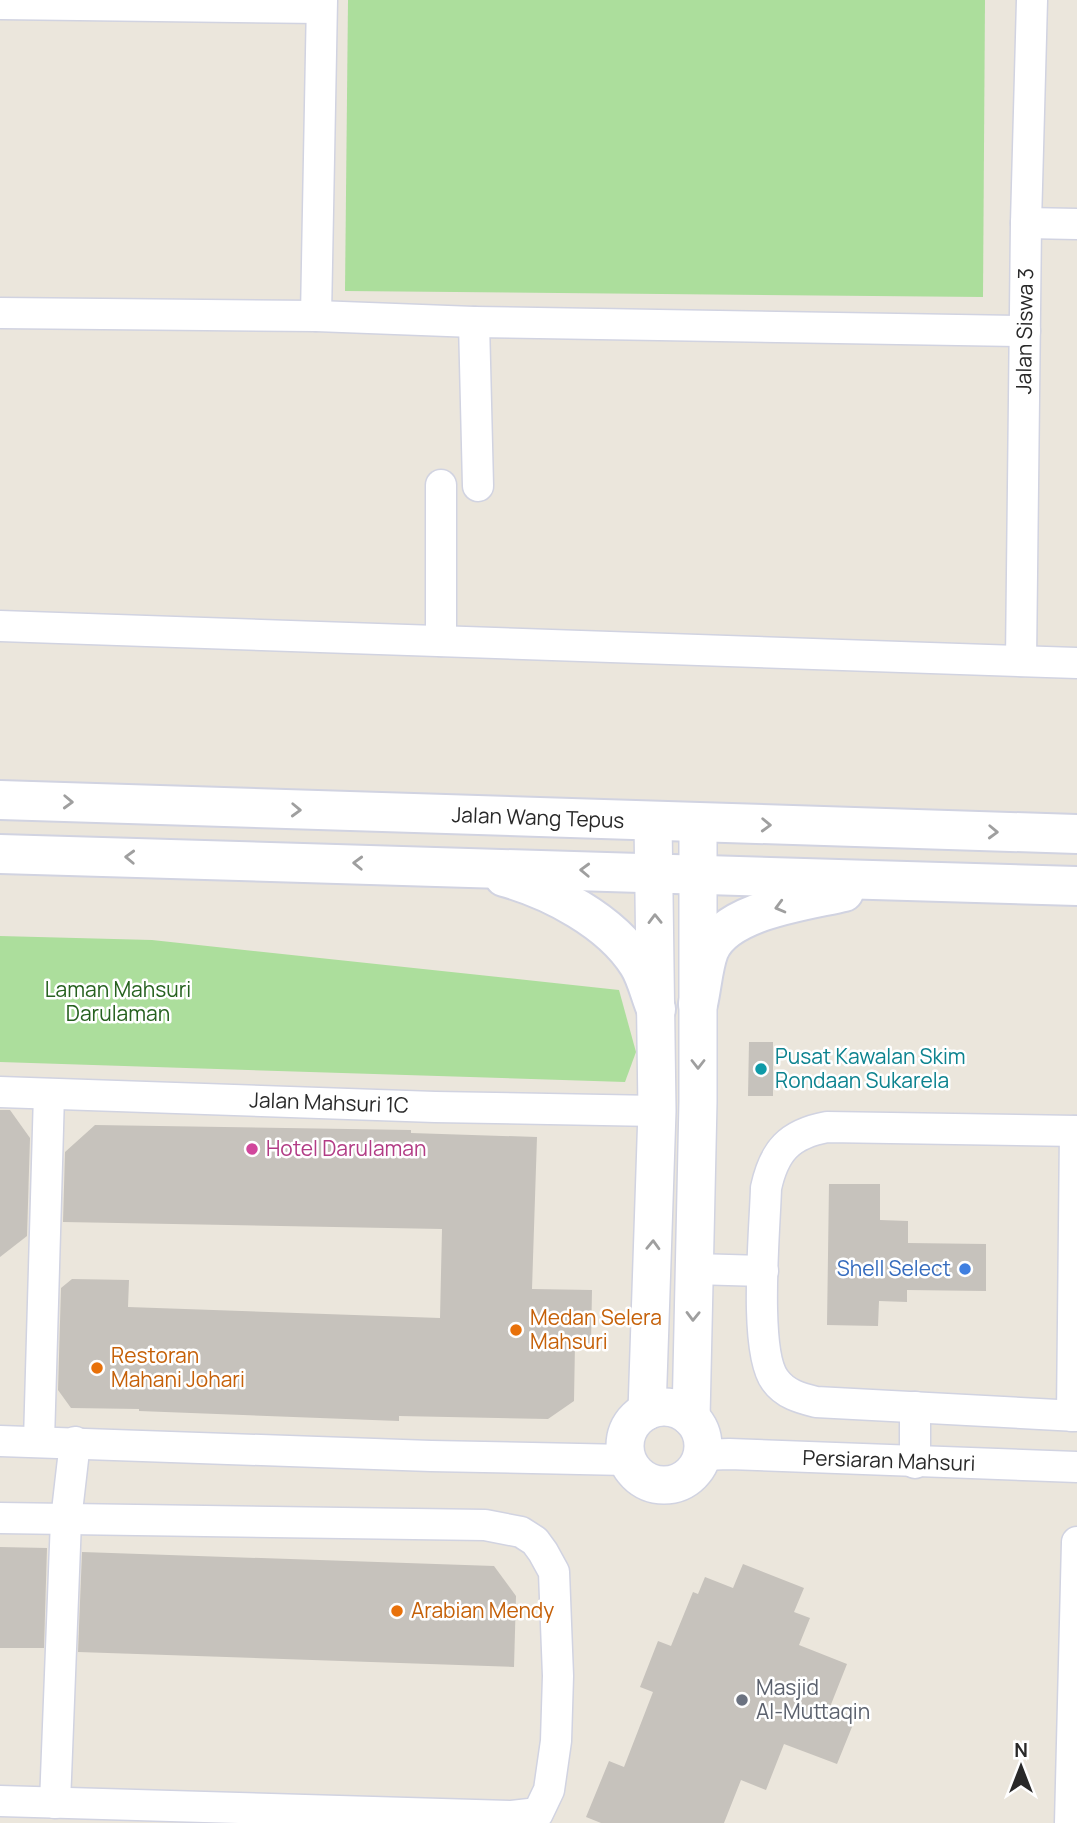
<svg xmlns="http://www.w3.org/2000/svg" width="1077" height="1823" font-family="Manrope,sans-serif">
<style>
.green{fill:#acde9c}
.building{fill:#c6c2bc}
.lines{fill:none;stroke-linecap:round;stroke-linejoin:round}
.minor-casing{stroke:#d1d3e1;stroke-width:33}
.tertiary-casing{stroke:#d1d3e1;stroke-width:40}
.secondary-casing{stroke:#d1d3e1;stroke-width:42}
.minor{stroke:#fff;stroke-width:30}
.tertiary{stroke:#fff;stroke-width:37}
.secondary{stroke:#fff;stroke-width:38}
.oneway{stroke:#9f9f9f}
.culture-dot{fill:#0f9aa8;stroke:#fff;stroke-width:2.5}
.hotel-dot{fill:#d1479c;stroke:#fff;stroke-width:2.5}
.shop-dot{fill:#3f7fe0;stroke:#fff;stroke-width:2.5}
.food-dot{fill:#e8710a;stroke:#fff;stroke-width:2.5}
.worship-dot{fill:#6b7280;stroke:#fff;stroke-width:2.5}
.labels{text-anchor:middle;stroke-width:5;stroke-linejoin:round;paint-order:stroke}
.street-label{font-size:21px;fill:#292929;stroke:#fff}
.park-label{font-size:21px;fill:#26611f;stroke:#fff}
.culture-label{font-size:21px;fill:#0d838f;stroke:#fff;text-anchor:start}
.hotel-label{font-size:21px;fill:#b23c85;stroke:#fff;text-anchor:start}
.shop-label{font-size:21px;fill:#366cbe;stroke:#fff;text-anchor:end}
.food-label{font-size:21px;fill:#c56008;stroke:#fff;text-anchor:start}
.worship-label{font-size:21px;fill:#5b616d;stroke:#fff;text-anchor:start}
</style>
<rect width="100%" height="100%" fill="#ebe6dc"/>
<!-- green -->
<g class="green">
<polygon points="348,0 985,0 983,297 345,291"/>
<polygon points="0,936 152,940 619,990 636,1052 625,1082 0,1062"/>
</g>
<!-- building -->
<g class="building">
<polygon points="749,1042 773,1042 773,1096 748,1096"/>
<polygon points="0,1110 10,1110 30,1138 27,1236 0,1257"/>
<polygon points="95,1125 411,1130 411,1133 537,1137 532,1289 592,1290 591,1343 575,1343 574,1401 548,1419 399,1416 399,1421 139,1411 139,1409 71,1408 58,1390 61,1288 72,1279 129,1280 128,1307 440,1318 442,1229 63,1222 65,1152"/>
<polygon points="829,1184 880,1184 880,1220 908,1221 908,1243 986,1244 986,1291 907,1290 907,1302 879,1301 878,1326 827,1325"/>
<polygon points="0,1547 47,1548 44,1648 0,1648"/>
<polygon points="82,1552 494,1566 516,1596 514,1667 78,1652"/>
<polygon points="743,1564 804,1588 794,1612 810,1618 799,1645 847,1664 830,1707 856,1717 837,1764 784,1744 766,1790 741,1780 724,1823 601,1823 586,1817 609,1761 624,1767 653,1692 640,1687 658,1641 671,1646 693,1592 698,1594 705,1577 733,1588"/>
</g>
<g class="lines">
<defs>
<g id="minor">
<polyline points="0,4 321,8"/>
<polyline points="1026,223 1077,224"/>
<polyline points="0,313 316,316 474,322 1025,331"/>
<polyline points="316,316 322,0"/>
<polyline points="474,322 478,486"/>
<polyline points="441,485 441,641"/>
<polyline points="0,626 1077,663"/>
<polyline points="1021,661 1026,223 1032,0"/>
<polyline points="0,1092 435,1107 657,1111"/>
<path d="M1077,1131L827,1127C789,1134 774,1151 766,1188C765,1228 753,1351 775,1380C785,1394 800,1398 816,1402L1077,1416"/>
<polyline points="694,1269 763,1271"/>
<polyline points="915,1407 915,1463"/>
<polyline points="1072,1416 1075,1131"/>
<polyline points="0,1441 431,1456 627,1460"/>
<polyline points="39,1441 49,1094"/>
<polyline points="702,1455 729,1454 1077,1467"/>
<polyline points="0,1518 485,1525 521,1532 535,1541 543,1552 554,1572 558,1676 556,1741 549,1790 538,1813 512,1816 0,1801"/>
<polyline points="55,1803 66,1520 75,1442"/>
<polyline points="1070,1823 1077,1542"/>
</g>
<g id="tertiary">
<circle cx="664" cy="1446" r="39"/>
<polyline points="647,1411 657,1111 653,822"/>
<polyline points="691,1418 698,1102 698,823"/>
</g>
<g id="secondary">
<polyline points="0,800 1077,834"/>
<polyline points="0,854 1077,886"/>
<path d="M504,877C551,890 611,921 638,964C646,976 650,995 656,1009"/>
<path d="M698,1004C702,987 703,967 709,951C726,910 806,901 844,892"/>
</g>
</defs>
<!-- minor casing -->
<use href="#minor" class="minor-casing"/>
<!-- tertiary casing -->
<use href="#tertiary" class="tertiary-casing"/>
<!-- secondary casing -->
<use href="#secondary" class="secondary-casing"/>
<!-- minor -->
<use href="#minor" class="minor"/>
<!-- tertiary -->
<use href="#tertiary" class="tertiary"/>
<!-- secondary -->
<use href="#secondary" class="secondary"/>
</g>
<!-- one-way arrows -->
<defs><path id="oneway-chevron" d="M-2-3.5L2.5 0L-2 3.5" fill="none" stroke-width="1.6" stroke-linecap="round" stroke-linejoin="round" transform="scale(1.75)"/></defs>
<g class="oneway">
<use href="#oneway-chevron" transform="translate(68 802) rotate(2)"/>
<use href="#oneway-chevron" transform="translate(296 810) rotate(2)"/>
<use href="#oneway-chevron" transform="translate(766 825) rotate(2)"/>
<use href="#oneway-chevron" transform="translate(993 832) rotate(2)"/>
<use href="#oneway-chevron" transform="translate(130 857) rotate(-178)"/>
<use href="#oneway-chevron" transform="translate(358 863) rotate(-178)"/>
<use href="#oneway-chevron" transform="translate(585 870) rotate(-178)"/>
<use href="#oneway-chevron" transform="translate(780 907) rotate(165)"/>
<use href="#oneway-chevron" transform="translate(655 919) rotate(-91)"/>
<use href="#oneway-chevron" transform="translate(698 1064) rotate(90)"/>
<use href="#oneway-chevron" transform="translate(653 1245) rotate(-88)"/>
<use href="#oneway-chevron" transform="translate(693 1316) rotate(91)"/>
</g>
<!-- markers -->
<circle class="culture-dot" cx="761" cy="1069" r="7"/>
<circle class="hotel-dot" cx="252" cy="1149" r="7"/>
<circle class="shop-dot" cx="965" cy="1269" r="7"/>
<g class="food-dot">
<circle cx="516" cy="1330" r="7"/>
<circle cx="97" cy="1368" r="7"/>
<circle cx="397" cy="1611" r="7"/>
</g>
<circle class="worship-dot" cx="742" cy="1700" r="7"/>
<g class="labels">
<!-- street labels -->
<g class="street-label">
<text transform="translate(1025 331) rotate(-89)" y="7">Jalan Siswa 3</text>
<text transform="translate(538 818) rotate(2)" y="7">Jalan Wang Tepus</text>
<text transform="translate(329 1103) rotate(2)" y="7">Jalan Mahsuri 1C</text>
<text transform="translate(889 1461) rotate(2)" y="7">Persiaran Mahsuri</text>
</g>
<!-- park labels -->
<g class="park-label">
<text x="118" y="997">Laman Mahsuri<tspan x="118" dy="24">Darulaman</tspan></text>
</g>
<!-- culture labels -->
<g class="culture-label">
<text x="775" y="1064">Pusat Kawalan Skim<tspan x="775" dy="24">Rondaan Sukarela</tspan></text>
</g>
<!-- hotel labels -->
<g class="hotel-label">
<text x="266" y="1156">Hotel Darulaman</text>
</g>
<!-- shop labels -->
<g class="shop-label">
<text x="951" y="1276">Shell Select</text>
</g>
<!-- food labels -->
<g class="food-label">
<text x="530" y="1325">Medan Selera<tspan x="530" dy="24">Mahsuri</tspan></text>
<text x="111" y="1363">Restoran<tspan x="111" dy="24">Mahani Johari</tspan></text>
<text x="411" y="1618">Arabian Mendy</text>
</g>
<!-- worship labels -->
<g class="worship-label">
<text x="756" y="1695">Masjid<tspan x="756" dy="24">Al-Muttaqin</tspan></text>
</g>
</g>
<!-- north arrow -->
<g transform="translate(1021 1767)" stroke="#ffffff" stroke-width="5" paint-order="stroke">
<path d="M0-5L12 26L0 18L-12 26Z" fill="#292929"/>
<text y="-10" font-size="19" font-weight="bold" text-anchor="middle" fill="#292929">N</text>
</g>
</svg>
